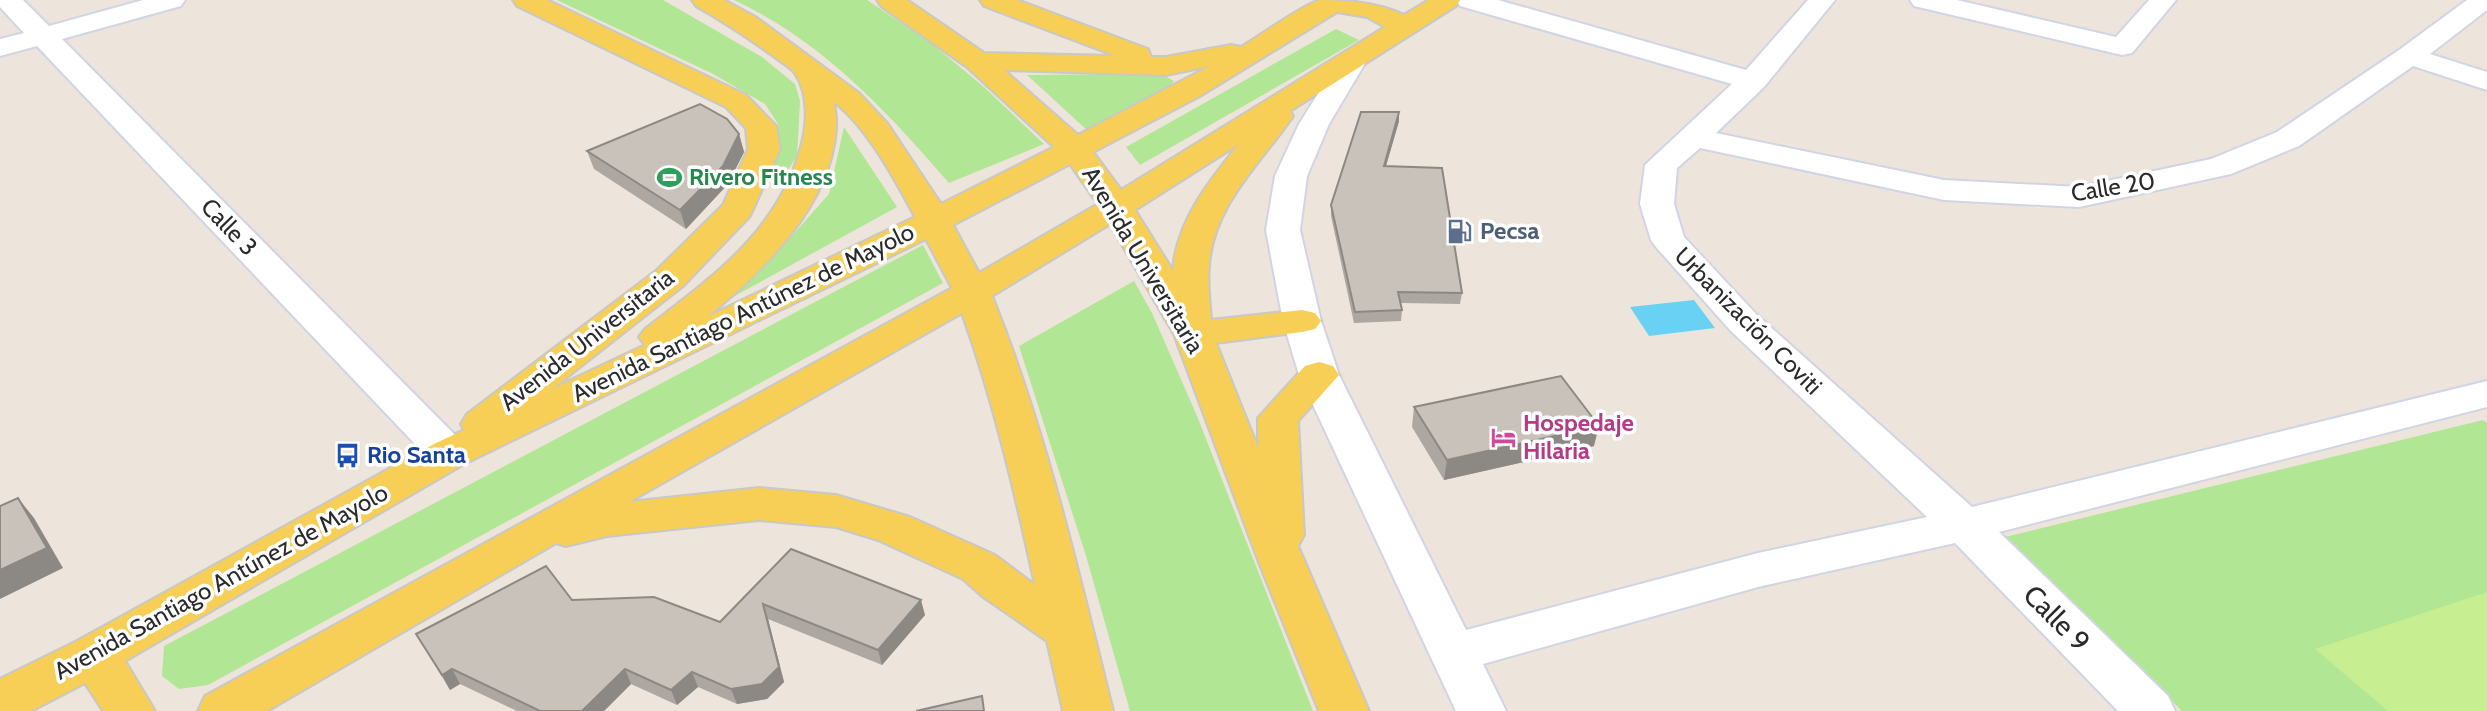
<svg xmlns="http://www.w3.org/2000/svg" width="2487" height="711" font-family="Cabin,sans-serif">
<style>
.green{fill:#b1e695}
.pitch{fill:#c7ee90}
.water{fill:#69d1f4}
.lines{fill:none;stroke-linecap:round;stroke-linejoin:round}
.minor-casing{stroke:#d0d4e4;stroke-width:4}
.major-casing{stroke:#c8c8c8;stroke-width:4}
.minor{fill:#fff;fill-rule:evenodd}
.major{fill:#f7cf56;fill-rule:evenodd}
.wall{fill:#aca7a1}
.shaded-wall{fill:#8c8883}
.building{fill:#c8c2bb;stroke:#8c8883;stroke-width:2}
.labels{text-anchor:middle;stroke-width:7;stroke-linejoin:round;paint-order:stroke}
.leisure-label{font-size:24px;font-weight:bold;fill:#27864d;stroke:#fff;text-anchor:start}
.street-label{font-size:24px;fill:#2a2a2a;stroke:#fff}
.service-label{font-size:24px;font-weight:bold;fill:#4e5e75;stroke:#fff;text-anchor:start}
.hotel-label{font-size:24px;font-weight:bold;fill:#b23c85;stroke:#fff;text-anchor:start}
.transit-label{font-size:24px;font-weight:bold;fill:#164399;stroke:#fff;text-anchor:start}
.near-street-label{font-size:28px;fill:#2a2a2a;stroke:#fff}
</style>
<rect width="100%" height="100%" fill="#ede5db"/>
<!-- green -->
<g class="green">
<polygon points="557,0 663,0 762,57 795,84 800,101 797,156 784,176 769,179 777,151 778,124 765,104 713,74"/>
<path d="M734,0H867L931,43L984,87L1044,144L949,183C886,110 822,41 734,0Z"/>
<polygon points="1336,29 1359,40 1140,165 1126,147"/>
<polygon points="1151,74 1163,75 1174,81 1165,91 1088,131 1027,75"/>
<polygon points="844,127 897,207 711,309 766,265 829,194"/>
<polygon points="923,245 943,283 208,685 179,689 162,676 164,646"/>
<polygon points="1134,281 1152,313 1197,416 1313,711 1130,711 1086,556 1019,346"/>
<polygon points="2483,420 2487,423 2487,711 2182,711 2005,537"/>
</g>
<!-- pitch -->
<polygon class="pitch" points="2487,592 2487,711 2388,711 2315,649"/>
<!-- water -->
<polygon class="water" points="1694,300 1715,328 1649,336 1630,307"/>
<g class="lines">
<defs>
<g id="minor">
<polygon points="0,0 23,0 49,26 143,0 185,0 181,6 62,39 464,444 470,454 464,464 449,468 434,464 37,46 0,56 0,39 24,33 0,7"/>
<polygon points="1456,0 1498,0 1746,70 1808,0 1835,0 1764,87 1716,133 1944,180 2079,187 2211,159 2277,132 2399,50 2467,0 2487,0 2487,10 2430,54 2487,72 2487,90 2413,66 2299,146 2231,174 2079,207 1944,200 1700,148 1677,168 1674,204 1684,237 1756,314 1972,507 2487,381 2487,407 1999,532 2168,696 2175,711 2118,711 1955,543 1758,587 1483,664 1506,711 1456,711 1299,375 1283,321 1266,230 1275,176 1299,124 1343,54 1353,52 1363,54 1367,60 1329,124 1307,176 1300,230 1321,321 1339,375 1466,630 1758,553 1927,517 1730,330 1656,247 1651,240 1640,204 1645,165 1732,84 1460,6"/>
<polygon points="1910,0 1957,0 2116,37 2149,0 2176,0 2132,53 2122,55 1914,6"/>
</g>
<path id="major" d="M513,0H547L746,95L776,126L780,149L750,216L683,286L552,389L645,345L639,337L645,329C712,277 777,233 801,147C807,126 809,95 796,75C793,68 782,63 776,58C750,39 724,22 696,6L692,0H724L757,18L859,93L887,123L941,204L1054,147L967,67L881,6L877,0H907L984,53L1116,56L984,6L980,0H1017L1148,49L1151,57H1166L1231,45L1241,47C1256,38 1306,3 1320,0C1348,0 1379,3 1404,15L1429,0H1460L1456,6L1290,111L1293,116C1261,163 1213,205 1209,266C1207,284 1210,302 1211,320L1302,310L1315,313L1321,321L1315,329L1302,332L1216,343L1258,448V418L1305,366L1319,362L1333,366L1339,375L1298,421L1304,535L1298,546L1369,711H1319L1260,565L1174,334L1110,224L992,296C1046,430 1078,570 1113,711H1063L1047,641L982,596L963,579L878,540L836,527L759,520L607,536L566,546L556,543L267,711H198L205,696L952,288L926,239L464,464L125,661L155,711H103L85,683L31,711H0V679L77,641L434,444L464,430L461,424L467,414L657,270L723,205L748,149L746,128L726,107L517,6ZM1337,12L1367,17L1385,27L1121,190L1093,152L1200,96ZM1210,66L1078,135L1004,70L1166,75ZM834,102C867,127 896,181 915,217L707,317C762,272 831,206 836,129C837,120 835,110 834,102ZM1239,144C1209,181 1176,222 1173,271L1135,210ZM1070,164L1098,204L979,273L953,225ZM962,313C994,402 1015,493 1035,585L995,555L910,517L836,495L759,488L629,502Z"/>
</defs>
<!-- minor casing -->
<use href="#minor" class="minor-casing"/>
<!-- major casing -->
<use href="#major" class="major-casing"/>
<!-- minor -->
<use href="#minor" class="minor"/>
<!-- major -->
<use href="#major" class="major"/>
</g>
<!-- wall -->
<g class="wall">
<polygon points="1399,112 1399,121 1386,166 1462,293 1460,304 1401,303 1402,310 1401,321 1354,323 1331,216 1331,205"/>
<polygon points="739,134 744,152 728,184 686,229 594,169 587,151"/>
<polygon points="1414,407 1594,446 1444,480 1412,427"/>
<polygon points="791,549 925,615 882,665 768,619 784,682 767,699 737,704 698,687 677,705 631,684 604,711 517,711 460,684 450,690 416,634 572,600 720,622"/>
</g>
<!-- shaded-wall -->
<g class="shaded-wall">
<polygon points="1399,112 1399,121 1383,176 1384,166"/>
<polygon points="739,134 744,152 728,184 686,229 680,210"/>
<polygon points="1599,426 1594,446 1444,480 1447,460"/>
<polygon points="18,498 34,518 63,568 0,599 0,570"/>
<polygon points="921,600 925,615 882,665 878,650"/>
<polygon points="763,604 768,619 784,682 767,699 737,704 731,689"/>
<polygon points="452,669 460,684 450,690 442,675"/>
<polygon points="625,669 631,684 604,711 582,711"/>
<polygon points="692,672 698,687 677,705 671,690"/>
</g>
<!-- building -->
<g class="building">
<polygon points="700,104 727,119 739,134 723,166 680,210 587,151"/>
<polygon points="1361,112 1399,112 1384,166 1442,168 1462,293 1398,292 1402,310 1355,312 1331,205"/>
<polygon points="1561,376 1599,426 1447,460 1414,407"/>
<polygon points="18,498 47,548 0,570 0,506"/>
<polygon points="791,549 921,600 878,650 763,604 779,667 762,684 731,689 692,672 671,690 625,669 582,711 540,711 452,669 442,675 416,634 546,566 572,600 654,597 720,622"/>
<polygon points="982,696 984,711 916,711"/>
</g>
<!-- icons -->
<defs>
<symbol id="stadium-bare" viewBox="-9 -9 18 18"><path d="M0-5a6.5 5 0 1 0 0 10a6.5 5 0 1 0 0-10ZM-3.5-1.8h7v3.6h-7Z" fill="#2e9e5b" stroke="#fff" stroke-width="2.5" paint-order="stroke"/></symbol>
<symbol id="fuel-bare" viewBox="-9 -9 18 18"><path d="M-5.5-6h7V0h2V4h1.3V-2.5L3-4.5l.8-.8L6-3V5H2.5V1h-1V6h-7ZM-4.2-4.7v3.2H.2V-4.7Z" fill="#5c6f8a" stroke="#fff" stroke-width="2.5" paint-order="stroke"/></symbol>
<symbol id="hotel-bare" viewBox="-9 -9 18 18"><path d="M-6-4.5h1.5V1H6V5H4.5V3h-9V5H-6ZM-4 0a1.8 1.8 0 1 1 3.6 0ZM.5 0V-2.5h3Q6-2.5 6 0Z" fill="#d1479c" stroke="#fff" stroke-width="2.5" paint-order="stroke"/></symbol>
<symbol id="bus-bare" viewBox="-9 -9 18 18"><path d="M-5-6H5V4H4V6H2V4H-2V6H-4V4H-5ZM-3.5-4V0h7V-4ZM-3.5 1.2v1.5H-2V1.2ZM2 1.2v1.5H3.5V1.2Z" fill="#1a4fb4" stroke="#fff" stroke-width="2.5" paint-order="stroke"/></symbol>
</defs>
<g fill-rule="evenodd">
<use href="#stadium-bare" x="652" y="160" width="35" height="35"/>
<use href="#fuel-bare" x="1442" y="214" width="35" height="35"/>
<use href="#hotel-bare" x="1486" y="420" width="35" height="35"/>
<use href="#bus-bare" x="330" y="438" width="35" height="35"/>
</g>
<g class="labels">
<!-- leisure labels -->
<g class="leisure-label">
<text x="689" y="185">Rivero Fitness</text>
</g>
<!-- street labels -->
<g class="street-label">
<text transform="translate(2113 187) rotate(-9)" y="8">Calle 20</text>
<text transform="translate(229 227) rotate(46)" y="8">Calle 3</text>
<text transform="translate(1143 260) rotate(59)" y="8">Avenida Universitaria</text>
<text transform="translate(743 313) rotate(-26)" y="8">Avenida Santiago Antúnez de Mayolo</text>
<text transform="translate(1748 321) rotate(45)" y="8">Urbanización Coviti</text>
<text transform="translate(587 340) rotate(-38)" y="8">Avenida Universitaria</text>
<text transform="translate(221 582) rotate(-29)" y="8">Avenida Santiago Antúnez de Mayolo</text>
</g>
<!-- service labels -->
<g class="service-label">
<text x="1480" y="239">Pecsa</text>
</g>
<!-- hotel labels -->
<g class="hotel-label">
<text x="1523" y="431">Hospedaje<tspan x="1523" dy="28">Hilaria</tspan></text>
</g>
<!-- transit labels -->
<g class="transit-label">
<text x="367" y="463">Rio Santa</text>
</g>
<!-- near-street labels -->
<g class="near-street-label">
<text transform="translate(2057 618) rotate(45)" y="10">Calle 9</text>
</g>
</g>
</svg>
